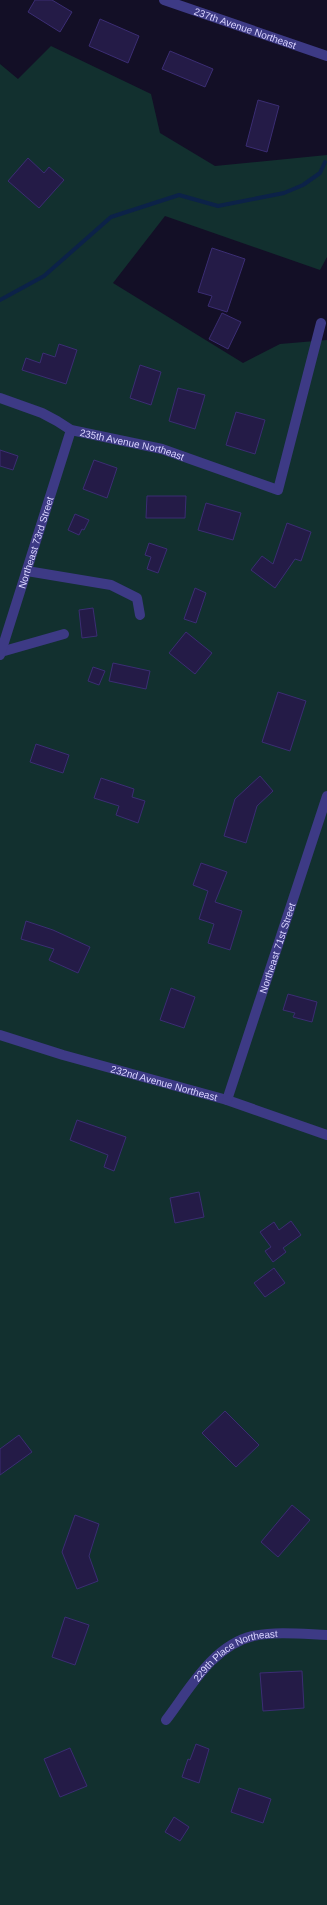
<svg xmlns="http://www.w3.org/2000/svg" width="327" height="1905" font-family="Arial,sans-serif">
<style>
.green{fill:#12302f}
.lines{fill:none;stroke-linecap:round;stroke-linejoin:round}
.stream{stroke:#0c2248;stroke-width:4}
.building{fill:#241b47;stroke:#3b2d73}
.minor{stroke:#3d3a85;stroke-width:10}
.labels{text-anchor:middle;stroke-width:3;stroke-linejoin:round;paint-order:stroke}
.street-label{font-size:10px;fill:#d9d4ff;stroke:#130f26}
</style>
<rect width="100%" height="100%" fill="#130f26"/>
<!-- green -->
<polygon class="green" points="51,46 151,94 160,133 215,166 327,155 327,257 320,270 165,216 113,283 243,363 280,344 327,340 327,1905 0,1905 0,64 18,79"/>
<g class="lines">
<!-- stream -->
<polyline class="stream" points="0,300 44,276 111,217 179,195 218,206 284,193 303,185 320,173 325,162"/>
</g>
<!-- building -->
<g class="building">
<polygon points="35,0 52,0 72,12 60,32 28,12"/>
<polygon points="100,19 139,36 128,63 89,46"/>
<polygon points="170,51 213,69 205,87 162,69"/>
<polygon points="258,100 279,106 267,152 246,146"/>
<polygon points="28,158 44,173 49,167 64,180 39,208 8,181"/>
<polygon points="212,248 245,259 227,312 208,306 212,296 198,292"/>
<polygon points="222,313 241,322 228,349 209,339"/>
<polygon points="59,344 77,350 66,384 22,370 26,358 40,363 43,353 55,357"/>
<polygon points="140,365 161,372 151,405 130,398"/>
<polygon points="178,388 205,395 195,429 169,421"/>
<polygon points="236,412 265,420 255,454 226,445"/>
<polygon points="0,450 18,456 13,470 0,466"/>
<polygon points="94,460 117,468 107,498 83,489"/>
<polygon points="147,496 186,496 185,518 146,518"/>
<polygon points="206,503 241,513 233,540 198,530"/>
<polygon points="75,514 89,520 84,530 82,529 79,535 68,530"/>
<polygon points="287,523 311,532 301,561 295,559 275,588 251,570 262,556 273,564"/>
<polygon points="149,543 167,549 158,573 147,569 151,557 145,555"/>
<polygon points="195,588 206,593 196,623 184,619"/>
<polygon points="93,608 97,636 82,638 79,610"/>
<polygon points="186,632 212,653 195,674 169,653"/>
<polygon points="113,663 150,671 146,689 109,681"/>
<polygon points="93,667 105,671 99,685 88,681"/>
<polygon points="278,692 306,701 290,751 262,742"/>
<polygon points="36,744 69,755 63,773 30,762"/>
<polygon points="260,776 273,791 257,806 246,843 224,836 235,799"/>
<polygon points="101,778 134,789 132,797 145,801 138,823 116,815 119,806 94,798"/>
<polygon points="201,863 227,872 215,902 242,911 230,950 208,943 214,924 199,919 208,891 193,885"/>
<polygon points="26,921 53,930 90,947 78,973 49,960 54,949 21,939"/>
<polygon points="171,988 195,997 184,1028 160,1020"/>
<polygon points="288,994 317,1002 312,1022 293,1017 295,1013 283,1010"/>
<polygon points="77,1120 126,1137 114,1171 104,1167 108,1155 70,1140"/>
<polygon points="199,1192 204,1217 175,1223 170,1198"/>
<polygon points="291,1221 301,1235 283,1248 286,1252 273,1262 265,1251 271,1247 260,1232 274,1222 279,1230"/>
<polygon points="274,1268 285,1283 265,1297 254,1283"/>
<polygon points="225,1411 259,1445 236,1467 202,1433"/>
<polygon points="19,1435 32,1452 0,1475 0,1449"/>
<polygon points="292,1505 310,1520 278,1557 261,1542"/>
<polygon points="75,1515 99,1524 89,1556 98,1581 77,1589 62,1552"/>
<polygon points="65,1617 89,1625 75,1665 52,1657"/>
<polygon points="302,1671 304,1708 263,1711 260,1673"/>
<polygon points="196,1744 209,1749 199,1783 182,1777 188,1759 190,1760"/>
<polygon points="70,1748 87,1786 60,1797 44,1759"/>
<polygon points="239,1788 271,1799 263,1823 231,1812"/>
<polygon points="174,1817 189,1827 180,1841 165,1832"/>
</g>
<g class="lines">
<!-- minor -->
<g class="minor">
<path id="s1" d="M164,0L327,56"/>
<path id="s2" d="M0,398L42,413L57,421L71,430L162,449L278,490L321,323"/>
<polyline points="27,571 111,585 137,598 140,615"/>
<polyline points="1,652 64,634"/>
<path id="s3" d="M0,655L71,430"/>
<path id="s4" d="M0,1035L63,1055L227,1100L327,1135"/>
<path id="s5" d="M227,1100L327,796"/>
<path id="s6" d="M166,1720C189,1690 213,1645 253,1636C276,1631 303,1634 327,1635"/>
</g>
</g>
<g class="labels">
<!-- street labels -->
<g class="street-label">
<text dy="4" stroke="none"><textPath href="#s1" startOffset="86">237th Avenue Northeast</textPath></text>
<text dy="4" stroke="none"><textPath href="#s2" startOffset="141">235th Avenue Northeast</textPath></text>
<text dy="4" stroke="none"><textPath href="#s3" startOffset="118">Northeast 73rd Street</textPath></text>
<text dy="4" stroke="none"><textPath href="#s5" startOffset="160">Northeast 71st Street</textPath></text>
<text dy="4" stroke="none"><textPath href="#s4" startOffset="171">232nd Avenue Northeast</textPath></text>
<text dy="4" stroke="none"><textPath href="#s6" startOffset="99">229th Place Northeast</textPath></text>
</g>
</g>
</svg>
